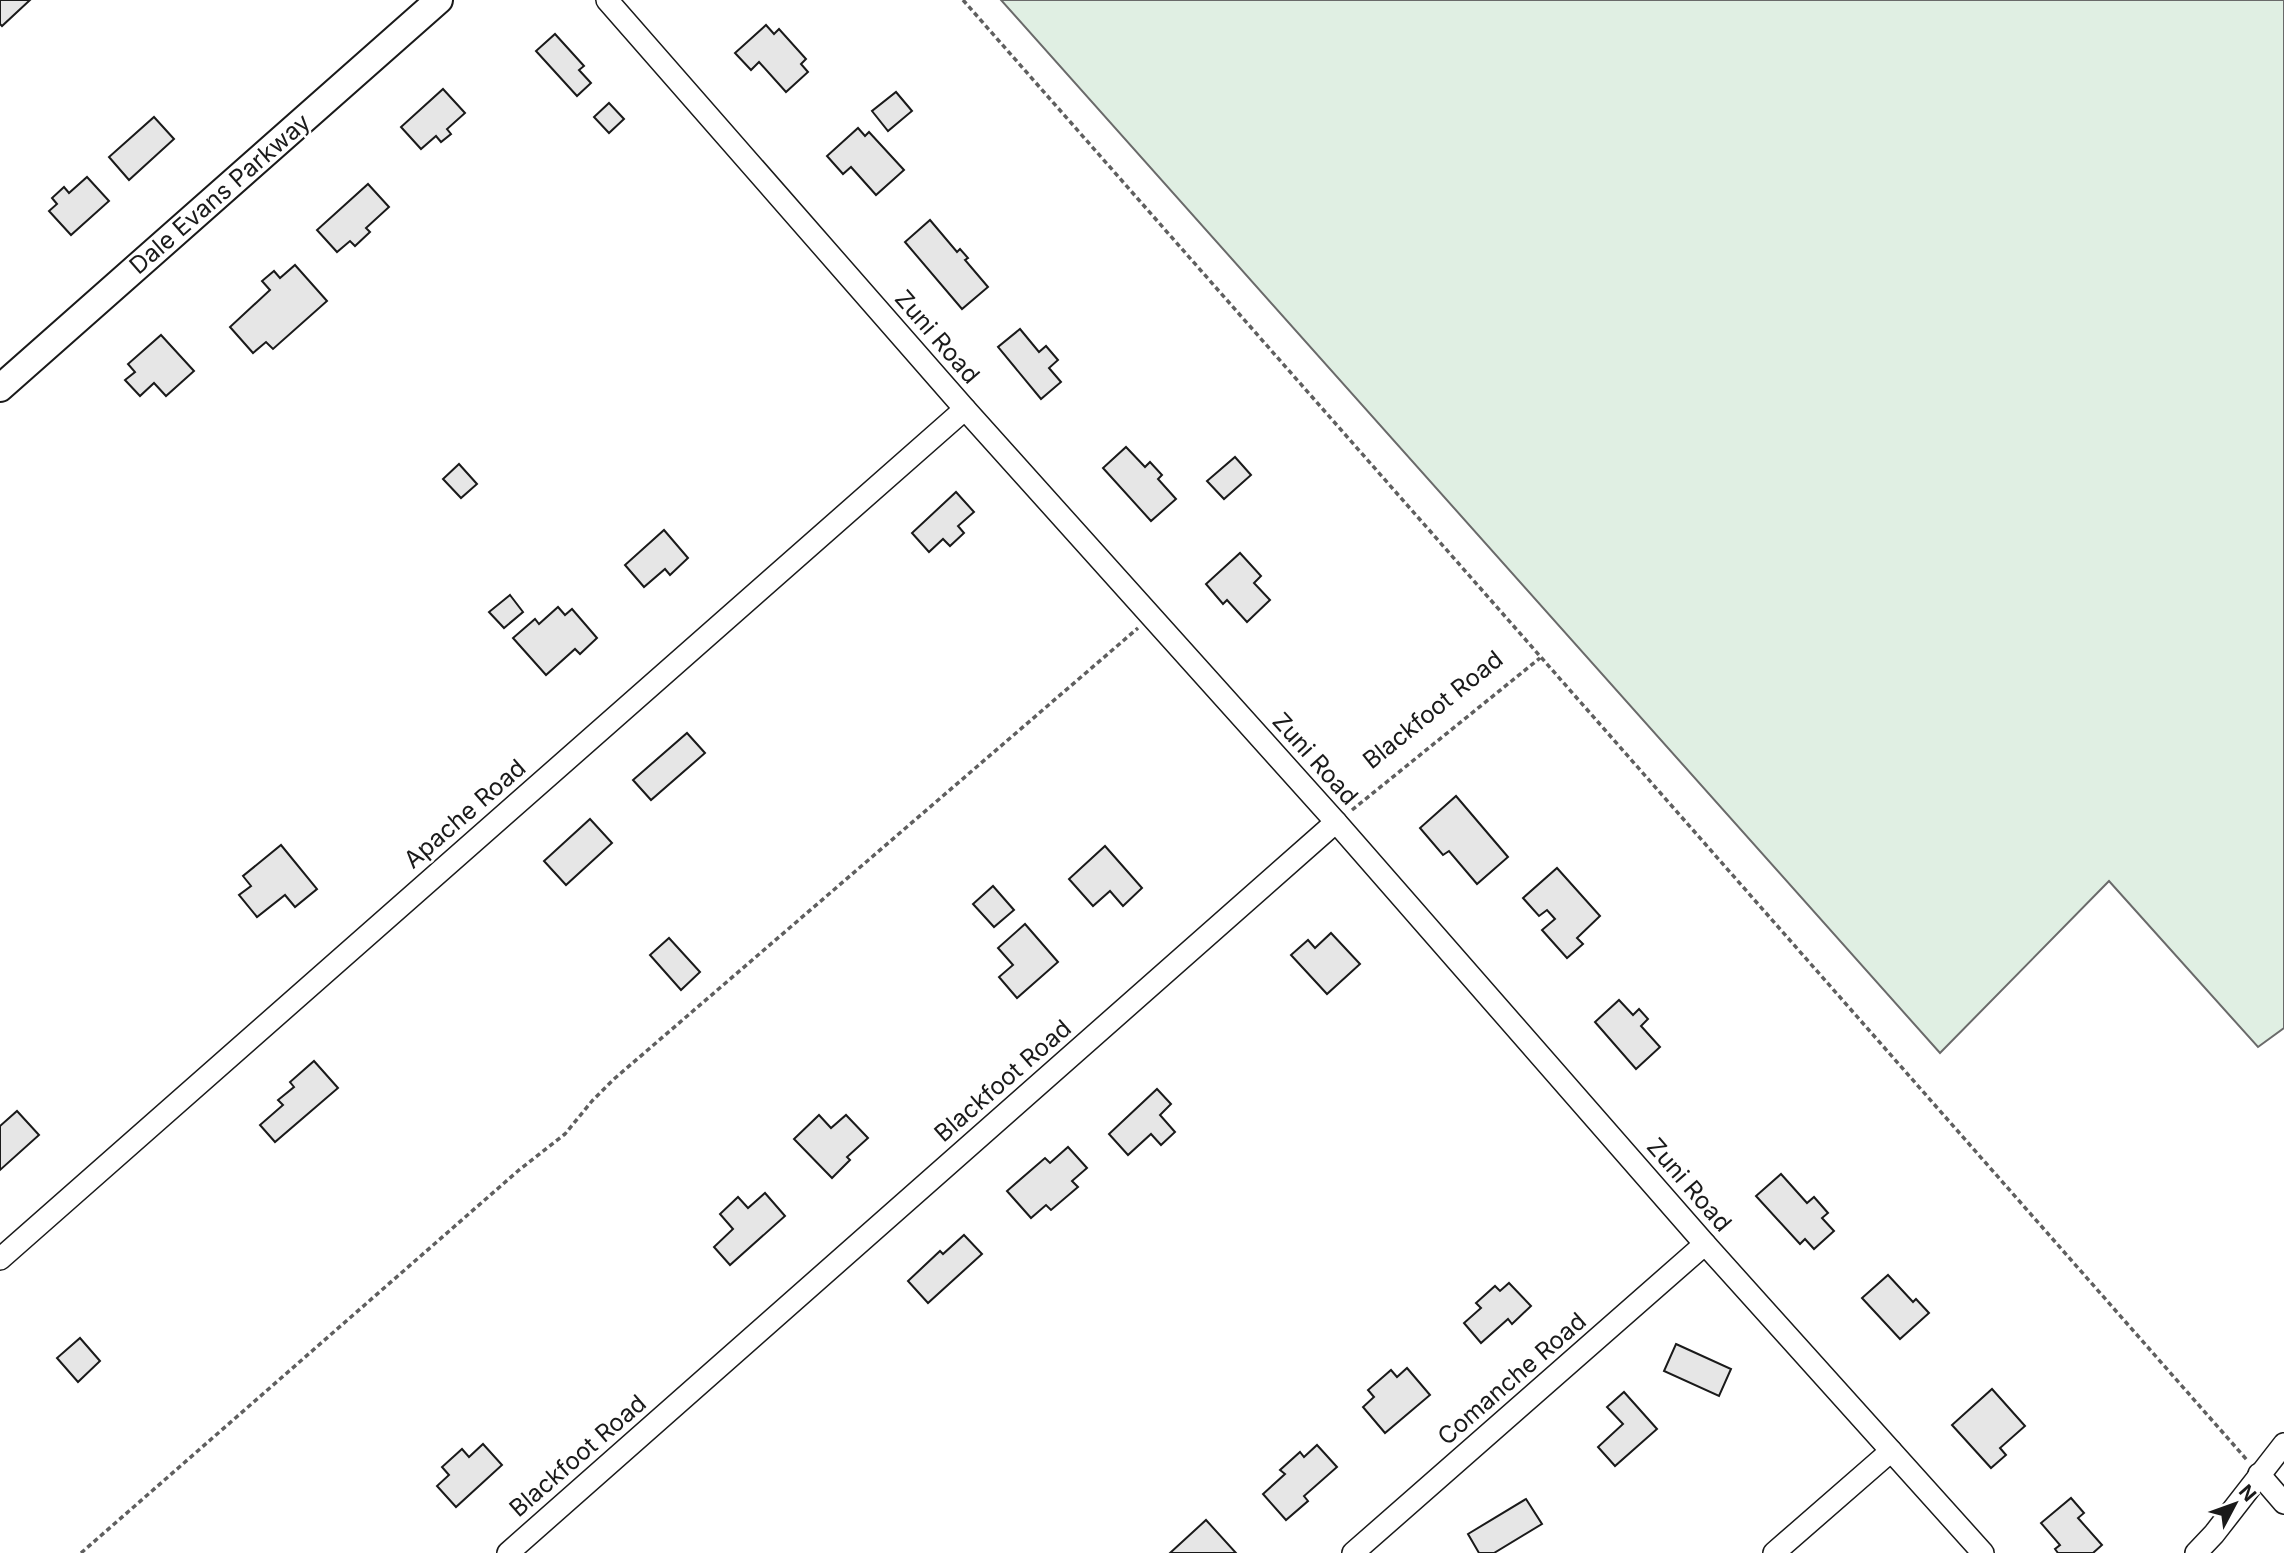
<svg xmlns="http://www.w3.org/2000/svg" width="2284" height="1553" font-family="Inter,sans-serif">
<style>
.green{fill:#e0efe3;stroke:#6a6a6a;stroke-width:2}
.building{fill:#e6e6e6;stroke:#1a1a1a;stroke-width:2}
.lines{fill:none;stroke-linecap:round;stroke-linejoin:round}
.minor-casing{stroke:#1a1a1a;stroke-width:24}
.major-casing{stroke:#1a1a1a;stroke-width:30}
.path{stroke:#5f5f5f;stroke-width:3.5;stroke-dasharray:5 3.5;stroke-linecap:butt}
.minor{stroke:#fff;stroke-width:21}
.major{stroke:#fff;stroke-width:26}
.labels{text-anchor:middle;stroke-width:5;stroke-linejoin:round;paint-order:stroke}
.street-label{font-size:24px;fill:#1a1a1a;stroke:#fff}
</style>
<rect width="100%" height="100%" fill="#fff"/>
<!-- green -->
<polygon class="green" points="1001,0 2284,0 2284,1028 2258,1047 2109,881 1940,1053"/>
<!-- building -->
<g class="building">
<polygon points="0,0 30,0 2,26 0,24"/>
<polygon points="766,25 774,34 779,29 806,59 801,64 808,72 786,92 759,62 751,70 735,53"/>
<polygon points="555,34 584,66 579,70 591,83 577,96 536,51"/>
<polygon points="443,89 465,113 447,129 451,134 441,142 436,136 421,149 401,127"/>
<polygon points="896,92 912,111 888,131 872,111"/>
<polygon points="609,103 624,119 609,133 594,117"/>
<polygon points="154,117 174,139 129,180 109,157"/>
<polygon points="858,128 865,136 869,132 904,170 876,195 851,167 843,174 827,156"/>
<polygon points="87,177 109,201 71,235 49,211 57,204 52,198 64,187 69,193"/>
<polygon points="368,184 389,207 366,228 370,232 355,246 350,241 337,252 317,230"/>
<polygon points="930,220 957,252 960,249 968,258 965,260 988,287 962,309 905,242"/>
<polygon points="295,265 327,301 273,349 266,342 253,353 230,327 270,290 262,281 274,271 280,278"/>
<polygon points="1020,329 1039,352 1046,346 1058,360 1049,368 1061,382 1041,399 998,347"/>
<polygon points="161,335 194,371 166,396 154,383 140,396 125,380 135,372 128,364"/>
<polygon points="1126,447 1145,467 1150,462 1162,475 1158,479 1176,499 1151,521 1103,468"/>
<polygon points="1235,457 1251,475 1224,499 1207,481"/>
<polygon points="459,464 477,484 461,498 443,479"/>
<polygon points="956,492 974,512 958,526 964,533 950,546 943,539 929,552 912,533"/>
<polygon points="664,530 688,558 670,575 665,569 644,587 625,565"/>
<polygon points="1240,553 1261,576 1254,583 1270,600 1247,622 1227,600 1223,604 1206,584"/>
<polygon points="510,595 523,612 504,628 489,612"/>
<polygon points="558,607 565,615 572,609 597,638 580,654 575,649 546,675 513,638 535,619 539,624"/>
<polygon points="687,733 705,753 651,800 633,780"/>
<polygon points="1456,796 1508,857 1477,884 1449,851 1443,855 1420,828"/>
<polygon points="590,819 612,843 566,885 544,861"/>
<polygon points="281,845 317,889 295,907 285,895 257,917 239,895 251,886 243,876"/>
<polygon points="1105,846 1142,888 1123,906 1110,891 1093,906 1069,879"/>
<polygon points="1557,868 1600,916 1577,938 1583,944 1567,958 1542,930 1555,919 1547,910 1539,916 1523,898"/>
<polygon points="993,886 1014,910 994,927 973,904"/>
<polygon points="1025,924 1058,962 1017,998 999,977 1013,965 998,948"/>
<polygon points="1331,933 1360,964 1327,994 1291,955 1308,940 1315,948"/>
<polygon points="669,938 700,972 681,990 650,955"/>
<polygon points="1619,1000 1633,1015 1639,1009 1648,1019 1641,1026 1660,1047 1636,1069 1595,1022"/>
<polygon points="314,1061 338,1088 275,1142 260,1125 283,1105 278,1100 294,1087 290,1082"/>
<polygon points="1157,1089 1171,1104 1160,1115 1175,1132 1161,1145 1151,1134 1128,1155 1109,1134"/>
<polygon points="17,1111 39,1135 0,1170 0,1126"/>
<polygon points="819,1115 831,1128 846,1115 868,1138 847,1157 850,1160 832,1178 794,1139"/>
<polygon points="1068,1147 1087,1168 1072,1181 1078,1187 1051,1210 1046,1205 1031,1218 1007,1191 1045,1158 1050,1163"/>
<polygon points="1781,1174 1807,1203 1814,1197 1828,1213 1822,1218 1834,1231 1814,1249 1805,1239 1800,1244 1756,1196"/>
<polygon points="765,1193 785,1216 730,1265 714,1247 733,1229 720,1214 738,1197 748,1208"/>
<polygon points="964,1235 982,1254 928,1303 908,1281 940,1251 943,1254"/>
<polygon points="1888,1275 1913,1302 1916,1299 1929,1313 1900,1339 1862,1298"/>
<polygon points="1509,1283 1531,1306 1512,1324 1508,1319 1481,1343 1464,1323 1481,1308 1476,1303 1495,1286 1500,1291"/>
<polygon points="80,1338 100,1361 78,1382 57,1358"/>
<polygon points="1676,1344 1731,1369 1719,1396 1664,1371"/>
<polygon points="1407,1368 1430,1395 1385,1433 1363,1407 1374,1397 1368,1390 1391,1370 1397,1377"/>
<polygon points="1992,1389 2025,1426 2000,1448 2006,1455 1991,1468 1952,1425"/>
<polygon points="1624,1392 1657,1429 1615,1466 1598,1447 1623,1424 1607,1407"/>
<polygon points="483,1444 502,1465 456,1507 437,1486 449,1475 442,1467 462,1449 469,1457"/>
<polygon points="1317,1445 1337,1467 1304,1496 1308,1501 1286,1520 1263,1494 1285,1474 1280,1470 1300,1452 1304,1457"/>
<polygon points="2071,1498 2084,1513 2078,1518 2102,1545 2093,1553 2058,1553 2055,1549 2060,1545 2041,1523"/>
<polygon points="1526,1499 1542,1524 1494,1553 1479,1553 1468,1534"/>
<polygon points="1206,1520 1236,1553 1170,1553"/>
</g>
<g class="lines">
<defs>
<g id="minor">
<polyline points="607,0 965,409 1336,822 1705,1244 1983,1553"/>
<polyline points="0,1259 965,409"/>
<polyline points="2259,1474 2284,1503"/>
<polyline points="508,1553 1336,822"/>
<polyline points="1353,1553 1705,1244"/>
<polyline points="1774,1553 1891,1451"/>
<polyline points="2196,1553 2214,1534 2284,1444"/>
</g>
<polyline id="major" points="0,388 439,0"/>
</defs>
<!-- minor casing -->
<use href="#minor" class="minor-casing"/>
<!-- major casing -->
<use href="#major" class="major-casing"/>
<!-- path -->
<g class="path">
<polyline points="963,0 2247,1460"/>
<polyline points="1352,810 1540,658"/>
<polyline points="81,1553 519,1170 565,1134 592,1101 614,1079 1138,628"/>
</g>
<!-- minor -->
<use href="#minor" class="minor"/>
<!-- major -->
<use href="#major" class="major"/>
</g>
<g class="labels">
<!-- street labels -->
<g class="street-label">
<text transform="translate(220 194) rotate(-41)" y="8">Dale Evans Parkway</text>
<text transform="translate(937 337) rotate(49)" y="8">Zuni Road</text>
<text transform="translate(1433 710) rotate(-39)" y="8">Blackfoot Road</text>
<text transform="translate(1315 759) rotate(48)" y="8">Zuni Road</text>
<text transform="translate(465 814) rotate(-41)" y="8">Apache Road</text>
<text transform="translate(1003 1081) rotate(-41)" y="8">Blackfoot Road</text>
<text transform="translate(1689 1185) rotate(49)" y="8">Zuni Road</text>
<text transform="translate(1512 1379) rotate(-41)" y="8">Comanche Road</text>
<text transform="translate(578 1456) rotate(-41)" y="8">Blackfoot Road</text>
</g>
</g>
<!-- north arrow -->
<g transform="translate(2235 1504) rotate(49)" stroke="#ffffff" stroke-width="5" paint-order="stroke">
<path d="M0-5L12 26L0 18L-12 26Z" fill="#1a1a1a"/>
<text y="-10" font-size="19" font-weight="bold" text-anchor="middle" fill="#1a1a1a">N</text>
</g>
</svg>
